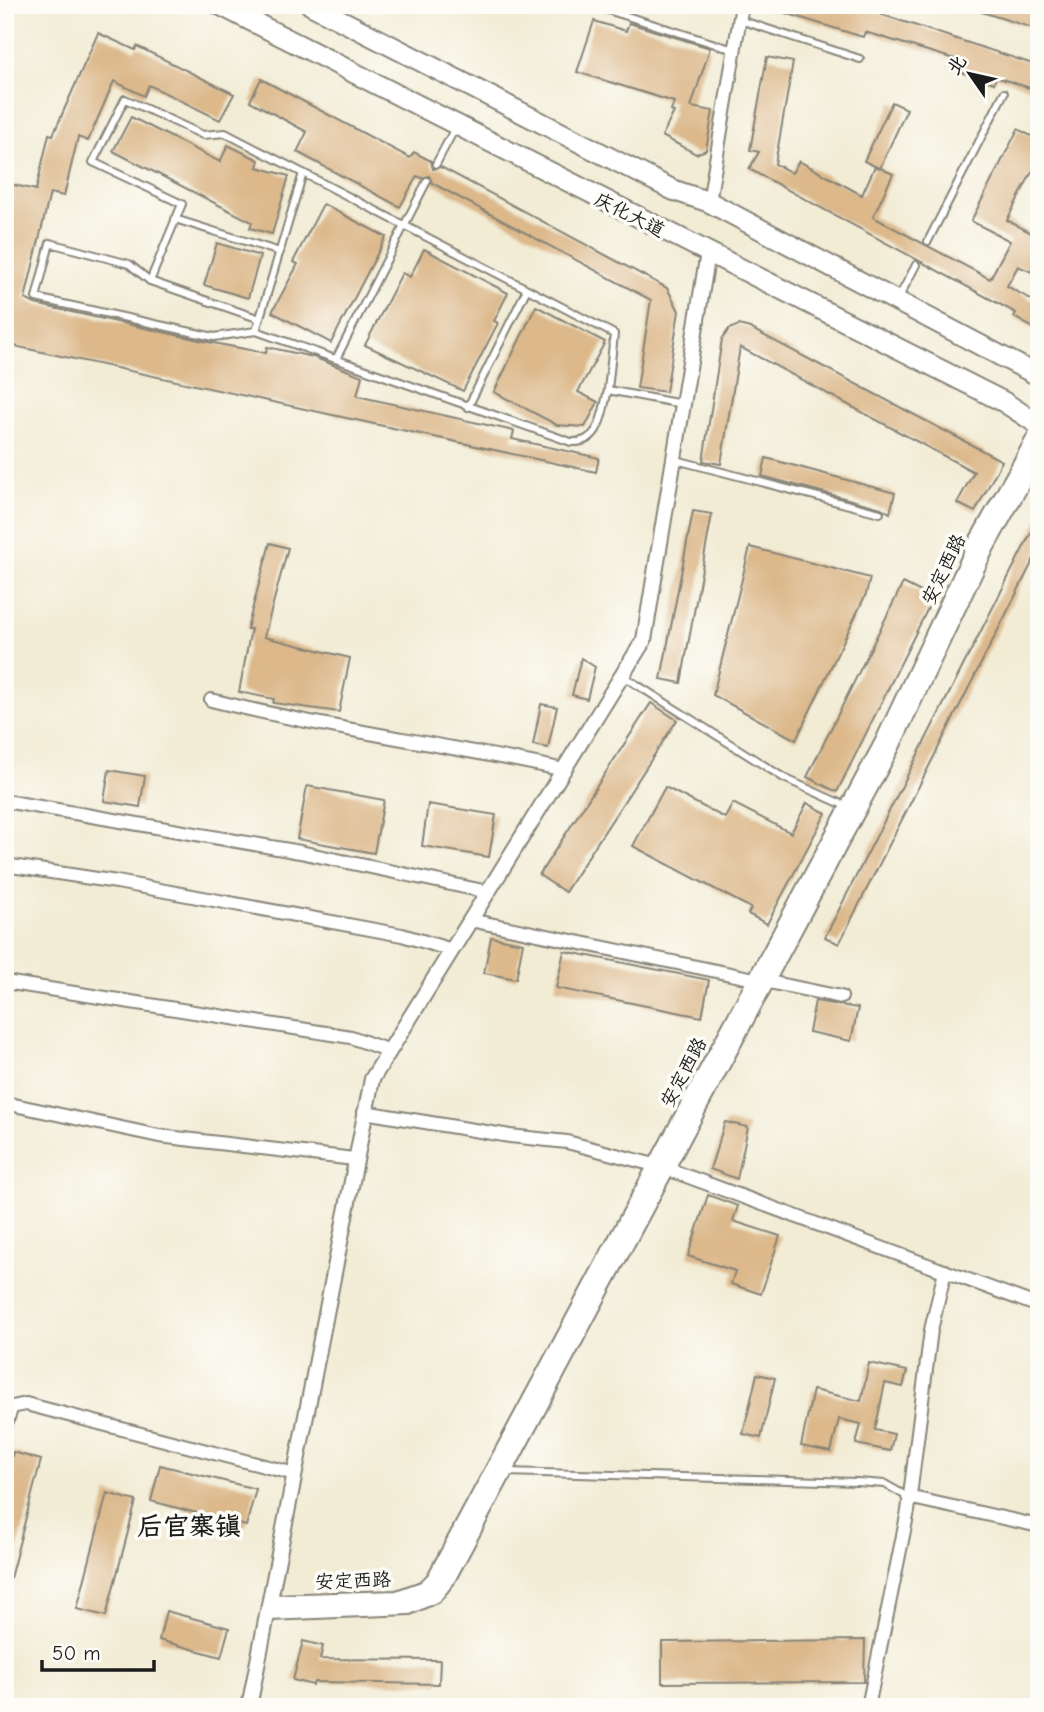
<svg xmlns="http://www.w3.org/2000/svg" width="1044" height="1712" font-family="'Comic Neue','LXGW WenKai TC',sans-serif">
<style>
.building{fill:#dcb88a}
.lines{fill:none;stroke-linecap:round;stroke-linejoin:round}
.service-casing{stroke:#878478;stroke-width:10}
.minor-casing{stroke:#878478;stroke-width:16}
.tertiary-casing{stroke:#878478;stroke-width:18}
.trunk-casing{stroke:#878478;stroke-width:23}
.service{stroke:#fff;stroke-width:6}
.minor{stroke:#fff;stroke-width:12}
.tertiary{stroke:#fff;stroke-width:14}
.trunk{stroke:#fff;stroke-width:19}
.labels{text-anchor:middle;stroke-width:7;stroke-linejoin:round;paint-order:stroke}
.street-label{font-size:19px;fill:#1c1c1c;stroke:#fdfcf7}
.district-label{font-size:26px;font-weight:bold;fill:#1c1c1c;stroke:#fdfcf7}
</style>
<rect width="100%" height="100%" fill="#fdfcf7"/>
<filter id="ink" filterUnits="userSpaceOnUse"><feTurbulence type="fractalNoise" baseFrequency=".0143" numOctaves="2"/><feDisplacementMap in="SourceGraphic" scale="14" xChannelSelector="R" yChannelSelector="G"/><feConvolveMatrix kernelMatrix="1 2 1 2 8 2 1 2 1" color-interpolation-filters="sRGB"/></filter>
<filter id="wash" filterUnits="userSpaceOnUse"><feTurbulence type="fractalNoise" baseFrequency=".00686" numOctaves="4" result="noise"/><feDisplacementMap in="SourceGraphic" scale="28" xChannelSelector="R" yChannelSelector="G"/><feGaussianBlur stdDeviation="1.57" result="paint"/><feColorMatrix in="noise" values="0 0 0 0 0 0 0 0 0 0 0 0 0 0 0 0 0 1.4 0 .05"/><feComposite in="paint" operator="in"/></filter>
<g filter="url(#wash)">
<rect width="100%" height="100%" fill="#f2ecd5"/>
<g id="blocks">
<!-- building -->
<g class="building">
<polygon points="769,5 873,5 871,11 1039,66 1039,91 996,77 994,83 961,72 964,62 865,32 863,37 769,8"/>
<polygon points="969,5 1039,5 1039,30 969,8"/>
<polygon points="594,21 626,31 629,23 710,48 691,107 713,111 706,150 696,154 662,136 674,112 671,111 674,102 577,72"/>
<polygon points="98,33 135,50 137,46 234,94 220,120 149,85 144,96 114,81 88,141 78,137 64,196 50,193 25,299 35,304 213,343 266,353 267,347 313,357 362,376 357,396 514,431 512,439 599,458 596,472 5,344 5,204 10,184 36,190 49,134 53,135"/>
<polygon points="767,57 793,62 775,164 792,173 799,161 862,195 875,166 879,168 864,161 892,102 907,109 880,168 893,174 873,217 990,279 1010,241 971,221 1018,129 1039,140 1039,158 1007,220 1039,237 1039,275 1018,266 1007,286 1039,304 1039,331 1014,317 1016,313 749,169 759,152 750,150"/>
<polygon points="261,79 410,158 414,152 431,161 433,169 441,167 667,288 679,311 666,392 637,388 651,300 432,183 429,176 422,178 417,176 400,207 297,152 307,132 250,101"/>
<polygon points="131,117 220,162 228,145 259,160 257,167 289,176 272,234 250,228 252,222 113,151"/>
<polygon points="323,204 386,237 331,343 272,312 298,264 293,262"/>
<polygon points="217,243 260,256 248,298 204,285"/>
<polygon points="424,249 508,293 494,321 498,323 463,391 365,345 402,273 410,277"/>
<polygon points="536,306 605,342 578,392 598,402 585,427 557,425 494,392"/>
<polygon points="739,325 750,328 1002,461 975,512 957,503 974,472 740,347 721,464 703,461 722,339 729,329"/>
<polygon points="766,458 895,493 890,513 881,508 762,476"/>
<polygon points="693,511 712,514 681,683 661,679"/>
<polygon points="1039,517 1039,549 839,944 825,937"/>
<polygon points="270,543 288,548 264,637 350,658 339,712 273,703 274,699 239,692 251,629 247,629"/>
<polygon points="750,547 870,578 866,594 796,740 713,695"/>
<polygon points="903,583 933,598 837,792 807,777"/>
<polygon points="581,658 595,667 587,699 572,695"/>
<polygon points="651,703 677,720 565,892 539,875"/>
<polygon points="541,704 557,707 548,748 533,745"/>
<polygon points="109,770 145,776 140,807 104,801"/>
<polygon points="307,786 384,800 374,853 297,839"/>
<polygon points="665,787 725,818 733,803 791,833 807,803 826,813 767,924 748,914 751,908 633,846"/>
<polygon points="428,804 496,815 489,857 422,846"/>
<polygon points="491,937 523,943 516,979 484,973"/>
<polygon points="564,951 709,980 702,1017 556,988"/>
<polygon points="815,1001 858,1008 851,1041 809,1032"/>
<polygon points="725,1122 748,1127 737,1179 710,1169"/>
<polygon points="708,1195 738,1206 733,1221 780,1236 761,1294 731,1284 735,1271 688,1256"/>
<polygon points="869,1363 907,1371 903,1387 885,1383 875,1430 894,1434 890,1451 856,1444 861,1424 839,1419 831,1452 801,1446 813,1390 861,1401"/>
<polygon points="757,1374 775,1378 761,1438 743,1434"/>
<polygon points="13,1452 41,1460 9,1582 5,1582 5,1480"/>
<polygon points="160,1465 256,1489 246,1526 151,1501"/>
<polygon points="107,1493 136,1501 106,1616 77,1609"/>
<polygon points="166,1611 229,1628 221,1657 159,1640"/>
<polygon points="865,1640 864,1682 662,1683 662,1642"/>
<polygon points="303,1641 323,1646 320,1659 440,1660 439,1684 314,1682 313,1685 293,1680"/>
</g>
</g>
</g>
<g filter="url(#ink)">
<use href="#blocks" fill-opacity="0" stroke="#878478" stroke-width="2"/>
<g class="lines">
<defs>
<g id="service">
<polyline points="592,5 734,50"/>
<polyline points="740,20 860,59"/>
<polyline points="436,164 455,128"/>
<polyline points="175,219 280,252"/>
<polyline points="928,241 1004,93"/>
<polyline points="150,281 182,204 93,162 125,99 203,135 225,133 303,173"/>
<polyline points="898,299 916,265"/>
<path d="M260,319L150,281L129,264L50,243L36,298L214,337L256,331L571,442C601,444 602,413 608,390"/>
<polyline points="256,331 303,173 614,334 608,390 682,404"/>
<polyline points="336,359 427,181"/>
<polyline points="468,407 527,289"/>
<polyline points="676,460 880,513"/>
<polyline points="623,676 784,778 846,806"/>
<polyline points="506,1472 857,1482 885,1484 908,1497"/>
</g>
<g id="minor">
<polyline points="709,202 742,5"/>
<path d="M211,700C327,729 446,744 564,770"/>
<polyline points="5,801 300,852 488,892"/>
<polyline points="5,865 117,882 402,935 452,950"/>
<polyline points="470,920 841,997"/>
<polyline points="5,982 351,1037 389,1051"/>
<polyline points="5,1103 159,1136 354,1159"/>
<polyline points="364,1112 510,1136 567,1142 662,1167 1039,1306"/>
<polyline points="5,1426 12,1407 26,1404 295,1474"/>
<polyline points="908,1497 1039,1526"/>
<polyline points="868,1707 908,1511 931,1330 945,1271"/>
</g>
<g id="tertiary">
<polyline points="271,1602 397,1598 425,1588 434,1579 882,743 977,541 1039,430"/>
<polyline points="269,1613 409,1607 435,1595 447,1580 892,747 987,547 1039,453"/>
<polyline points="249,1707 372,1079 644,640 708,253"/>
</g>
<g id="trunk">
<polyline points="220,5 1004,402 1039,425"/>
<polyline points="311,5 673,190 709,202 1039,376"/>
</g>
</defs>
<!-- service casing -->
<use href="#service" class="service-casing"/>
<!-- minor casing -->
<use href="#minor" class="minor-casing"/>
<!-- tertiary casing -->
<use href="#tertiary" class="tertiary-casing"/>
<!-- trunk casing -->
<use href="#trunk" class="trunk-casing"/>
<!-- service -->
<use href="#service" class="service"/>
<!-- minor -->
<use href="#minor" class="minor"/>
<!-- tertiary -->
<use href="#tertiary" class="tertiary"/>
<!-- trunk -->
<use href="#trunk" class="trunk"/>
</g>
</g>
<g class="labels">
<!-- street labels -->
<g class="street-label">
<text transform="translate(630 214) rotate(27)" y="7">庆化大道</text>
<text transform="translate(943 569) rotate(-64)" y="7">安定西路</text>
<text transform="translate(683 1072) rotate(-62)" y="7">安定西路</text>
<text transform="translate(353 1580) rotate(-2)" y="7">安定西路</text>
</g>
<!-- district labels -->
<g class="district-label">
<text x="189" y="1535">后官寨镇</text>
</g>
</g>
<!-- margin -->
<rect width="1044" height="1712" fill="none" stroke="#fdfcf7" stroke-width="28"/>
<!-- north arrow -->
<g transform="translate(970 74) rotate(304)" stroke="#fdfcf7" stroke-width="5" paint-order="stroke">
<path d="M0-5L12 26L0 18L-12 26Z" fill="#1c1c1c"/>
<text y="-10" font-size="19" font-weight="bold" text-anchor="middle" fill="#1c1c1c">北</text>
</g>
<!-- scale -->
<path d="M42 1660v10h112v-10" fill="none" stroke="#1c1c1c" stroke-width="3.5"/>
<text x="52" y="1660" font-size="21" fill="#1c1c1c" stroke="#fdfcf7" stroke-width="5" paint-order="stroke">50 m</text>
</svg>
